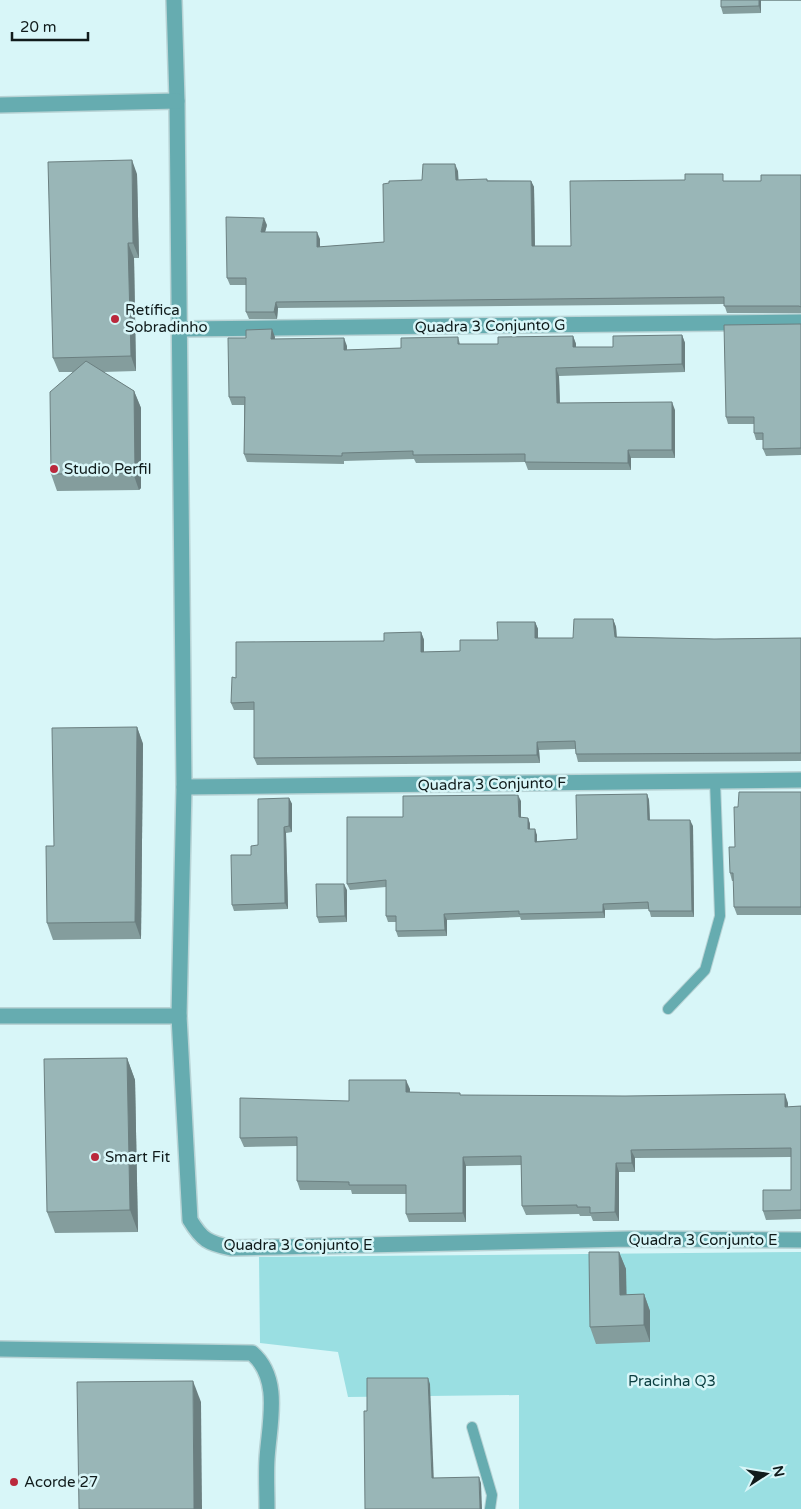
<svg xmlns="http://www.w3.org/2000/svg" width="801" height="1509" font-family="'Varela Round',sans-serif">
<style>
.green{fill:#9adfe2}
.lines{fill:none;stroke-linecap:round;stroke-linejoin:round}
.lane-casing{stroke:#b8d3d5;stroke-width:12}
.street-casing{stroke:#b8d3d5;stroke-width:18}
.lane{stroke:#66acb0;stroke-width:10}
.street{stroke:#66acb0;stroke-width:15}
.wall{fill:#849d9d}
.shaded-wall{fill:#6b7f80}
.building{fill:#99b6b7;stroke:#6b7f80}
.poi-dot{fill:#ba283c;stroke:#d8f6f8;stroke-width:2}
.labels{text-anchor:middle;stroke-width:5;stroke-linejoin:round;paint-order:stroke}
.poi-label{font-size:15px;fill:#101b1b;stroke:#d8f6f8;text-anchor:start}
.street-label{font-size:15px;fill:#101b1b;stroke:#d8f6f8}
.park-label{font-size:15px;fill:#0b3e40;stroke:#d8f6f8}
</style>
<rect width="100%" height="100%" fill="#d8f6f8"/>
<!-- green -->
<polygon class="green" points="801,1252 801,1509 519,1509 519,1395 348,1397 338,1352 260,1343 259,1257"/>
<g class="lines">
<defs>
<g id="lane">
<polyline points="668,1009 705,970 720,916 715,781"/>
<polyline points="472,1427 492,1495 490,1509"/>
</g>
<g id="street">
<polyline points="174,0 177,101 184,787 179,1016"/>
<polyline points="0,105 177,101"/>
<polyline points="179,329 801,322"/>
<polyline points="184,787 801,780"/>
<path d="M0,1016H179L190,1220C202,1240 208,1243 231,1248L629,1239L801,1240"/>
<path d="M0,1349L252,1353C282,1379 269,1424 267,1459C266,1475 267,1492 267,1509"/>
</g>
</defs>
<!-- lane casing -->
<use href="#lane" class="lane-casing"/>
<!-- street casing -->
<use href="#street" class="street-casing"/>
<!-- lane -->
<use href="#lane" class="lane"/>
<!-- street -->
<use href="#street" class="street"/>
</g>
<!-- wall -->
<g class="wall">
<polygon points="721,0 801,0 801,1 761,1 761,13 723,14 721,7"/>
<polygon points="458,171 458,180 531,181 534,187 535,246 571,246 725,181 761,181 801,175 801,313 727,313 724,304 278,308 277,319 249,319 246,312 246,285 230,285 227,278 267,225 265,232 320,239 320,247 384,242 389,183 422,180"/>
<polygon points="137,174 139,258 134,258 136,371 103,372 134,391 141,408 141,488 139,490 57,491 51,474 73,372 59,372 53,358"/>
<polygon points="799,324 801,324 801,455 766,456 763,449 763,440 756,440 754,433 754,424 728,424 726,417"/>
<polygon points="682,335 685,343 685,372 559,376 560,403 675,410 675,458 631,458 631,470 528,470 525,462 416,463 414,459 344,461 344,464 247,462 244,454 244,405 232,405 229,397 275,337 274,339 347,346 347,350 401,348 458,337 460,344 498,344 573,336 576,344 576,347 613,347"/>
<polygon points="613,619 616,627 617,637 714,639 801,638 801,761 578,762 576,754 576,749 539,750 540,763 257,765 254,758 254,710 234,710 231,703 236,678 421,632 424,640 424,652 460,651 498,640 535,622 538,629 538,638 573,638"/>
<polygon points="137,727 143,744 141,939 53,940 47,923 54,846"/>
<polygon points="801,792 801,915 737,915 734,907 734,881 732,881 730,873 735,847 738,807"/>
<polygon points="647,794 649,800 650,820 693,826 694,917 651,917 649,909 605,910 605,918 521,920 520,917 447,920 447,936 398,937 396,931 396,922 388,922 386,916 386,887 350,890 347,884 403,817 521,801 521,818 528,818 530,824 530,829 537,835 537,841 577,839"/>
<polygon points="289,798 292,804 292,832 286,833 288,909 234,911 232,905 251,855"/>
<polygon points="347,890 347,922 319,923 317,917"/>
<polygon points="127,1058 135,1080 138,1232 55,1233 47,1212"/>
<polygon points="410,1089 410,1092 460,1095 788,1103 788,1107 801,1106 801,1219 766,1220 763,1211 791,1190 791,1157 635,1158 635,1172 619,1172 619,1221 593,1221 591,1216 580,1216 579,1214 526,1215 522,1206 521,1165 466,1166 466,1222 409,1222 406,1214 406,1194 352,1194 351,1190 300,1190 297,1181 297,1146 244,1147 240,1138 349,1101"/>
<polygon points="619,1252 626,1269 626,1295 644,1294 650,1311 650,1342 596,1344 590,1327"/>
</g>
<!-- shaded-wall -->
<g class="shaded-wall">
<polygon points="759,0 761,0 761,13 759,6"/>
<polygon points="132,160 137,174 139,258 133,243"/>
<polygon points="455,164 458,171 459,187 456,180"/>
<polygon points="531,181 534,187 535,253 532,246"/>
<polygon points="264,218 267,225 263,239 261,232"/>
<polygon points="317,232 320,239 320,254 317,247"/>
<polygon points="128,243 134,258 136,371 131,356"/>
<polygon points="276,302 278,308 277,319 274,312"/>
<polygon points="272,329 275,337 274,347 271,339"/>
<polygon points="682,335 685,343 685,372 682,364"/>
<polygon points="573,336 576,344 576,355 573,347"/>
<polygon points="344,338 347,346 347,358 344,350"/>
<polygon points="556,368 559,376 560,411 557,403"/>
<polygon points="134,391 141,408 141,488 139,490 133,473"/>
<polygon points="672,402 675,410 675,458 672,450"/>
<polygon points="628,450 631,458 631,470 628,463"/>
<polygon points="613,619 616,627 617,645 615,637"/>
<polygon points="535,622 538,629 538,646 535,638"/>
<polygon points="421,632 424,640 424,660 421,652"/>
<polygon points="137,727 143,744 141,939 135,922"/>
<polygon points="537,742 539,750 540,763 537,755"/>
<polygon points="647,794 649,800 650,826 648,820"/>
<polygon points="518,795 521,801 521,824 519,817"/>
<polygon points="289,798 292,804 292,832 289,826"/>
<polygon points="528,818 530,824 530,835 528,829"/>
<polygon points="690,820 693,826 694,917 692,911"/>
<polygon points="284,827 286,833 288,909 285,903"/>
<polygon points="535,829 537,835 537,848 535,842"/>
<polygon points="344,884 347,890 347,922 345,916"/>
<polygon points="603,904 605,910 605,918 603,912"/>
<polygon points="444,914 447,920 447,936 445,930"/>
<polygon points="127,1058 135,1080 138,1232 130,1210"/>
<polygon points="406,1080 410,1089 409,1101 406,1092"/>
<polygon points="785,1094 788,1103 788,1116 785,1107"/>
<polygon points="631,1150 635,1158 635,1172 632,1163"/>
<polygon points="463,1157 466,1166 466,1222 463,1213"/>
<polygon points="616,1163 619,1172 619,1221 615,1212"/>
<polygon points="619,1252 626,1269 627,1312 620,1295"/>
<polygon points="644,1294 650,1311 650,1342 644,1325"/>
<polygon points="428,1378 430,1384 434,1484 432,1478"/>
<polygon points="193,1381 201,1402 202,1509 194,1509"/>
<polygon points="479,1477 481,1483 482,1509 480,1509"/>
</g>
<!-- building -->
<g class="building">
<polygon points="721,0 759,0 759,6 721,7"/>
<polygon points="132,160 133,243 128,243 131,356 53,358 48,162"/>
<polygon points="423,164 455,164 456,180 487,179 487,181 531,181 532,246 571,246 570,181 685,180 685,174 723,174 723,181 761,181 761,175 801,175 801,307 799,306 724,306 724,297 276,302 274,312 246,312 246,278 227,278 226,217 264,218 261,232 317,232 317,247 384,242 383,184 389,183 389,181 422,180"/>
<polygon points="799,324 801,324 801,448 763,449 763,433 754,433 754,417 726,417 724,325"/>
<polygon points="272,329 271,339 344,338 344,350 401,348 401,338 458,337 458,344 498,344 498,337 573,336 573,347 613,347 613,336 682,335 682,364 556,368 557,403 672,402 672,450 628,450 628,463 525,462 525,454 413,455 413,451 342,453 342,456 244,454 245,397 229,397 228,338 246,338 246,330"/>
<polygon points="86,361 134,391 135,470 133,473 51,474 50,392"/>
<polygon points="574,619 613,619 615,637 714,639 801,638 801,753 576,754 575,741 537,742 537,755 254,758 254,702 231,703 232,677 236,678 236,642 384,641 384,633 421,632 421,652 460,651 460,640 498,640 497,622 535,622 535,638 573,638"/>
<polygon points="137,727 135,922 47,923 46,846 54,846 52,728"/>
<polygon points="739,792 801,792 801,907 734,907 733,873 730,873 729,847 735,847 734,807 738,807"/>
<polygon points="647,794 648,820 690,820 692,911 649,911 648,902 603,904 603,912 519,914 519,911 444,914 445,930 396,931 396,916 386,916 386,880 347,884 347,817 403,817 403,796 518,795 519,817 528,818 528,829 535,829 535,842 577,839 576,795"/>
<polygon points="289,798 289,826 284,827 285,903 232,905 231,855 251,855 251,846 258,845 258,799"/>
<polygon points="316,884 344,884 345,916 317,917"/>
<polygon points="127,1058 130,1210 47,1212 44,1059"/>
<polygon points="349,1080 406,1080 406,1092 460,1093 460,1095 625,1096 785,1094 785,1107 801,1106 801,1210 763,1211 763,1190 791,1190 791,1148 631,1150 632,1163 616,1163 615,1212 590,1213 590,1207 577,1207 577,1205 522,1206 521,1156 463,1157 463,1213 406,1214 406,1185 349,1185 349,1182 297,1181 297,1137 240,1138 240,1098 349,1101"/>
<polygon points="589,1252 619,1252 620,1295 644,1294 644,1325 590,1327"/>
<polygon points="367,1378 428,1378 432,1478 479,1477 480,1509 365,1509 364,1411 367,1411"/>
<polygon points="193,1381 194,1509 79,1509 77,1382"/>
</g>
<!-- markers -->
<g class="poi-dot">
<circle cx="115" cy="319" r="5"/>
<circle cx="54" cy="469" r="5"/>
<circle cx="95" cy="1157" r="5"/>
<circle cx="14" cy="1482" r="5"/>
</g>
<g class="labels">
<!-- poi labels -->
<g class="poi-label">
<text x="125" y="315">Retífica<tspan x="125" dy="17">Sobradinho</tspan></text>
<text x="64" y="474">Studio Perfil</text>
<text x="105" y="1162">Smart Fit</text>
<text x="24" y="1487">Acorde 27</text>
</g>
<!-- street labels -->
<g class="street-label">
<text transform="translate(490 326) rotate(-1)" y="5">Quadra 3 Conjunto G</text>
<text transform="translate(492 784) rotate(-1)" y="5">Quadra 3 Conjunto F</text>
<text x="703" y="1245">Quadra 3 Conjunto E</text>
<text x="298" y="1250">Quadra 3 Conjunto E</text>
</g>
<!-- park labels -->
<g class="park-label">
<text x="672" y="1386">Pracinha Q3</text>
</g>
</g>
<!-- north arrow -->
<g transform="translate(766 1474) rotate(78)" stroke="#d8f6f8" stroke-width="4" paint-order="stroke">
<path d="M0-4L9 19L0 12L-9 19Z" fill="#101b1b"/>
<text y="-8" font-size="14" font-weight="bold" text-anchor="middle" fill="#101b1b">N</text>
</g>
<!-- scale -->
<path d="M12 32v8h76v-8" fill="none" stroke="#101b1b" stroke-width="2.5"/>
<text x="20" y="32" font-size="15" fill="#101b1b" stroke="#d8f6f8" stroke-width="4" paint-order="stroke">20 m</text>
</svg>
